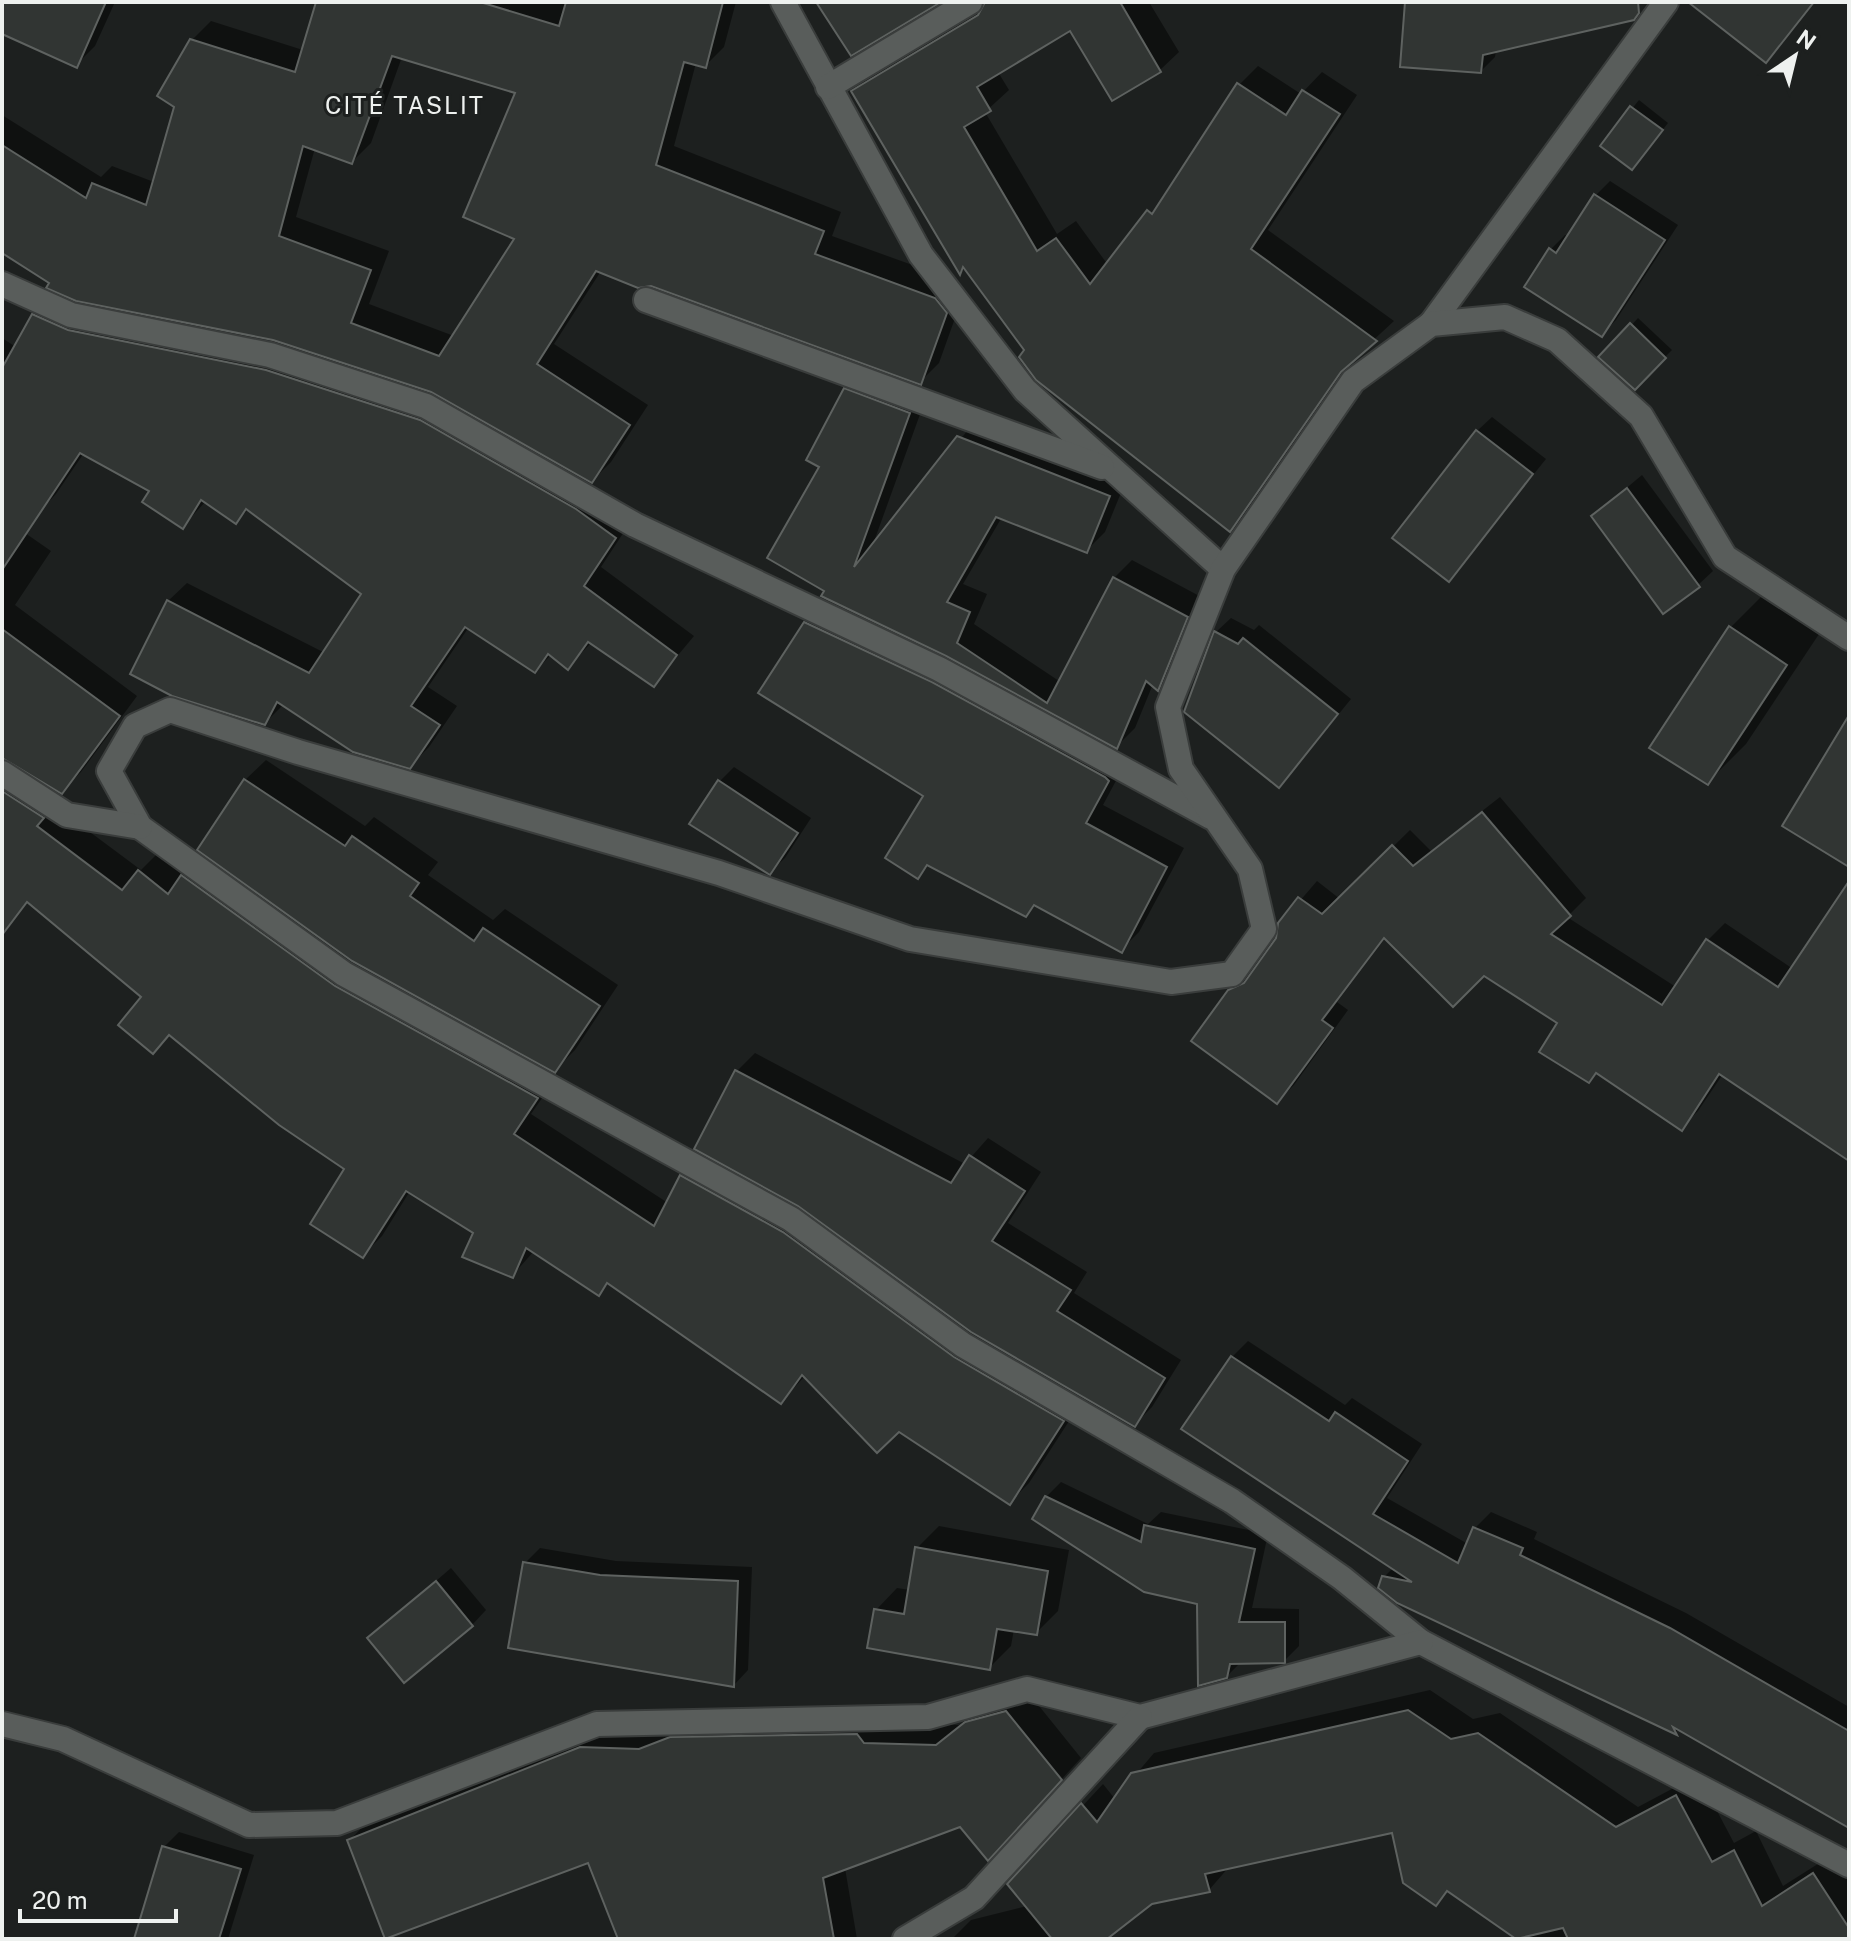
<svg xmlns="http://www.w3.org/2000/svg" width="1851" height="1941" font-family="'Public Sans',sans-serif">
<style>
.shadow{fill:#0007;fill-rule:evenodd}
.building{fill:#313533;stroke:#5e6260;stroke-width:2;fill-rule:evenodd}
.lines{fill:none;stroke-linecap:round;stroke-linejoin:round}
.street-casing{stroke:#3a3d3c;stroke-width:28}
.street{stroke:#595d5b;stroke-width:24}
.labels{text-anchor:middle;stroke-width:6;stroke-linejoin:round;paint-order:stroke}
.neighbourhood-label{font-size:24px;letter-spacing:2px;fill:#eef1ef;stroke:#1d201f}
</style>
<rect width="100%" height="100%" fill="#1d201f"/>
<!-- shadow -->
<g class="shadow">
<polygon points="2,2 115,2 95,46 76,65 2,32"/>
<path d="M318,2H736L724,47L705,66L696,63L674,146L841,212L832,236L954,280L964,293L939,363L920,382L651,284L601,271L554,344L648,405L611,462L592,481L431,390L274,338L52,282L2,251V115L101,177L112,166L154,182L192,40L211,21L303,50ZM402,57L518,92L517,238L454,336L369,304L389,251L296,217L315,148L352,162L371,143Z"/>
<polygon points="987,2 1149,2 1179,52 1160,70 1071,28 998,72 1009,90 985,112 1057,234 1076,221 1108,265 1168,193 1239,85 1258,66 1301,94 1322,72 1357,95 1268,230 1394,321 1354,358 1249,511 1230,530 1027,350 966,267 961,272 854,91 873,72"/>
<polygon points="1407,2 1610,2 1496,50 1495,57 1481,71"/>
<polygon points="1725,2 1815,2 1766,60"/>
<polygon points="1639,100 1668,123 1638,161 1602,146"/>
<polygon points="1610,181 1678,225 1616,320 1601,335 1551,249 1565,235 1569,237 1595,196"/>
<polygon points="52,296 87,312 286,351 633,518 601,567 694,636 654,684 592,642 568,667 551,655 535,671 469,627 428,687 457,706 429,747 410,766 284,704 265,723 168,601 187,583 325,653 364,594 249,509 236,521 206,501 183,526 152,490 84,453 56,494 38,513 2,486 2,338 16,347 33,315"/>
<polygon points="1638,318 1672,350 1635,387 1602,358"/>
<polygon points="864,371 927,395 872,547 977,419 1127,478 1105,532 1087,550 1002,517 963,584 987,594 974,624 1059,681 1114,578 1132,560 1205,599 1176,671 1158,688 1153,684 1135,728 1117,746 827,590 822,466 846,390"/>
<polygon points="1492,417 1546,459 1449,579 1477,431"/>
<polygon points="1642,475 1713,571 1698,585 1593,516"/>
<polygon points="2,517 51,551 15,605 137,696 81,772 62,791 33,774 31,777 61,798 55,806 141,870 159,852 355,968 556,1078 531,1114 668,1203 682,1177 701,1157 974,1338 1082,1401 1029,1483 1010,1502 899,1430 805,1376 781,1402 609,1283 599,1293 534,1251 512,1276 475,1232 410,1191 382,1236 363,1255 347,1169 170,1034 153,1051 144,997 27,900 2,885"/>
<polygon points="1770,588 1825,625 1746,744 1707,783 1731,627"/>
<polygon points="824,605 1126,762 1103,805 1184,848 1139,932 1121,950 1037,904 1026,915 930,864 918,877 926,795 806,623"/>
<polygon points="1231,618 1254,630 1259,625 1351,699 1293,770 1216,632"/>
<polygon points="266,760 365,826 374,817 438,862 428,875 493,920 505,909 618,985 575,1050 555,1070 245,780"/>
<polygon points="734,767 811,818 785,858 770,872 719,782"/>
<polygon points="1500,797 1586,898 1567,917 1676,987 1708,940 1725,923 1793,969 1849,890 1849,1160 1723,1074 1698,1111 1681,1128 1598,1072 1589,1081 1560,1023 1484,973 1386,937 1337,1002 1348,1010 1294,1085 1277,1102 1230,991 1256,969 1278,938 1280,924 1317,881 1340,899 1410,830 1431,851"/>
<polygon points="755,1053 965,1164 988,1138 1041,1172 1008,1223 1087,1272 1074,1293 1181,1360 1152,1407 1134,1425 799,1204 697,1148 737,1071"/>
<polygon points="1248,1341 1345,1405 1352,1398 1422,1444 1387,1498 1468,1544 1475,1528 1491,1512 1537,1532 1534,1539 1686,1613 1849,1707 1849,1829 1680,1729 1676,1732 1398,1601 1384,1577 1393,1568 1232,1357"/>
<polygon points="1061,1482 1148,1524 1161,1512 1268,1534 1252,1608 1299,1609 1299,1646 1284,1661 1241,1662 1226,1677 1199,1602 1046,1497"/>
<polygon points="939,1526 1069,1550 1058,1611 1036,1633 1014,1629 1011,1646 989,1668 876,1610 897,1588 910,1590 917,1548"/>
<polygon points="540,1548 616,1561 752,1567 748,1670 734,1685 525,1563"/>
<polygon points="451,1568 486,1610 472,1625 370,1638"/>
<polygon points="1430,1690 1473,1719 1500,1713 1638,1807 1698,1775 1734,1843 1756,1831 1783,1886 1832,1855 1849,1873 1849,1939 1520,1939 1449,1890 1436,1903 1393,1831 1229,1867 1209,1890 1152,1902 1104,1939 952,1939 971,1920 1027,1906 1010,1884 1103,1784 1115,1799 1154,1753"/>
<polygon points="1027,1691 1081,1758 1008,1838 960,1824 845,1868 857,1939 620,1939 589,1860 350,1840 370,1819 602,1727 885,1723 959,1725 988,1702"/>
<polygon points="179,1832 254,1855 228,1939 149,1939 164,1847"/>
</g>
<!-- building -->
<g class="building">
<polygon points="2,2 106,2 77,68 2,34"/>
<path d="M316,2H480L559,26L566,2H723L706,68L684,62L656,165L824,231L815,254L935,298L947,313L921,385L651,286L638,288L596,271L537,364L630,425L592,483L431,392L273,340L76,301L46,288L49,283L2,253V145L86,198L92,183L146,205L174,107L157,96L190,39L295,72ZM392,56L515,93L463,217L514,239L439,356L351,323L371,270L279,236L303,146L352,164Z"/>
<polygon points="816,2 941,2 851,56"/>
<polygon points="985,2 1120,2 1161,72 1112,101 1070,31 977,87 991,111 964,127 1037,251 1056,238 1090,284 1147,210 1152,214 1237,83 1286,115 1302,90 1340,114 1251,249 1377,341 1341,372 1230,532 1036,380 1019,357 1024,350 963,267 960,275 851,91 978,15"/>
<polygon points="1405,2 1638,2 1639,13 1634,20 1483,55 1481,73 1400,67"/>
<polygon points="1688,2 1814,2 1766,63"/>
<polygon points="1630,106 1663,130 1632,170 1600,146"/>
<polygon points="1594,194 1665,240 1602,337 1524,287 1549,248 1556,253"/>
<polygon points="32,314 68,330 266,370 420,420 576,509 616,538 584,586 677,655 654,687 588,642 568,670 548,654 535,673 465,627 411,706 440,725 410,769 353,752 277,702 265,725 172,696 130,674 167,600 309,673 361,594 246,509 236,524 201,500 183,529 142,502 149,491 80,453 2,570 2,368"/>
<polygon points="1630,323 1666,358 1635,390 1598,357"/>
<polygon points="844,388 910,413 854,567 957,436 1110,496 1087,553 996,517 947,602 970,612 957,643 1047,703 1113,577 1188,617 1158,691 1146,681 1117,749 946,656 821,596 824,591 767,558 819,467 806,460"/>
<polygon points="1476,430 1533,474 1449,582 1392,538"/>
<polygon points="1627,488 1700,587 1663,614 1591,516"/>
<polygon points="804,622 932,682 1105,777 1109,781 1086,823 1167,867 1122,953 1034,905 1026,917 927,865 918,879 885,858 923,796 758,693"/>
<polygon points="1729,626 1787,665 1708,785 1649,748"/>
<polygon points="2,629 120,716 62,794 2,758"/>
<polygon points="1214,631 1238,644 1243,638 1338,714 1279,788 1184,712"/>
<polygon points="1849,715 1849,867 1782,826"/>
<polygon points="244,779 345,846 352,836 419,883 410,896 474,941 483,928 600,1006 555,1073 352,961 197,850"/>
<polygon points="718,780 798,833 770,875 689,824"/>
<polygon points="2,791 44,818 37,826 122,890 138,870 168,894 181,875 335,986 538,1098 514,1134 654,1226 680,1175 783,1232 954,1357 1064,1421 1010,1505 899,1432 877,1453 802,1375 781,1404 607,1283 599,1296 526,1248 513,1278 462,1257 473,1233 406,1191 363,1258 310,1224 344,1169 279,1125 169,1035 153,1054 118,1025 141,997 27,902 2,935"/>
<polygon points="1482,812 1571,916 1551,934 1662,1005 1706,939 1778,987 1849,881 1849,1161 1719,1074 1682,1131 1596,1073 1589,1083 1539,1052 1557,1023 1484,976 1453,1007 1384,938 1322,1020 1333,1028 1277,1104 1191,1041 1228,990 1244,983 1276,938 1278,923 1298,897 1322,914 1392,845 1413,866"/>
<polygon points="735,1070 951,1183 969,1155 1025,1191 992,1241 1071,1290 1057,1311 1165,1378 1135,1427 971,1332 798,1206 694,1149"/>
<polygon points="1231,1356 1329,1421 1335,1412 1408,1461 1373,1514 1458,1563 1473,1527 1523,1548 1520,1555 1670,1628 1849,1731 1849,1828 1673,1727 1677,1735 1397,1603 1378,1588 1382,1576 1412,1582 1181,1429"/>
<polygon points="1045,1496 1141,1542 1144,1525 1255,1549 1239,1622 1285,1622 1285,1663 1230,1664 1227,1678 1198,1686 1197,1604 1144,1592 1032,1519"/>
<polygon points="915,1547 1048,1571 1037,1635 997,1629 990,1670 867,1648 874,1609 904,1614"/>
<polygon points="523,1562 600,1575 738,1581 734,1687 508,1648"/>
<polygon points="436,1581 473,1626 404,1683 367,1638"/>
<polygon points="1408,1710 1451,1739 1478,1733 1616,1827 1676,1795 1712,1862 1734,1850 1762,1906 1813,1873 1849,1928 1849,1939 1568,1939 1563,1928 1516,1939 1447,1891 1436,1906 1403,1883 1392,1833 1205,1874 1210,1892 1152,1904 1107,1939 1052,1939 1007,1884 1081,1803 1097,1822 1131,1773"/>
<polygon points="1006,1711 1062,1780 988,1861 960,1827 823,1878 834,1939 618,1939 588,1863 385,1939 347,1840 580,1747 639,1749 670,1737 857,1734 864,1743 936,1745 965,1722"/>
<polygon points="162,1846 241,1869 219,1939 134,1939"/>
</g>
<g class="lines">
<defs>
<g id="street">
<polyline points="783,2 921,255 1025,390 1223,569"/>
<polyline points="828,87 970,2"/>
<polyline points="2,284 71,315 270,355 426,406 635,525 939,669 1211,817"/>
<polyline points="646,300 1102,467"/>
<polyline points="1431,324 1666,2"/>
<polyline points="1849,638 1725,557 1641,416 1557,340 1505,317 1431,324 1353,381 1223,569 1168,707 1181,769 1250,869 1264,929 1232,974 1171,982 910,939 719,873 298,752 170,710 135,726 109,771 140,827 344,974 791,1219 963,1345 1232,1501 1342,1578 1421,1642 1849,1865"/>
<polyline points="2,773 67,815 140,827"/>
<polyline points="2,1724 63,1739 249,1825 337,1823 597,1724 928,1717 1027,1689 1140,1717 1421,1642"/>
<polyline points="905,1939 974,1898 1140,1717"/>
</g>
</defs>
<!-- street casing -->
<use href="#street" class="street-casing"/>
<!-- street -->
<use href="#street" class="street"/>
</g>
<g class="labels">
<!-- neighbourhood labels -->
<g class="neighbourhood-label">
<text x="405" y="114">CITÉ TASLIT</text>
</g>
</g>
<!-- border -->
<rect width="1851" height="1941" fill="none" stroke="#eef1ef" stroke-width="8"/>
<!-- north arrow -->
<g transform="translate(1795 56) rotate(35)" stroke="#1d201f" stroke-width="6" paint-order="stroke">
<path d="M0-6L14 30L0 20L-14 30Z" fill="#eef1ef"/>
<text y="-12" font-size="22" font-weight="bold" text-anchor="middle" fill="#eef1ef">N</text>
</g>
<!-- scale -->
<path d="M20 1909v12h156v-12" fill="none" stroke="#eef1ef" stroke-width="4"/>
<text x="32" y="1909" font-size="24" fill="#eef1ef" stroke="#1d201f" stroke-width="6" paint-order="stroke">20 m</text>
</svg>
